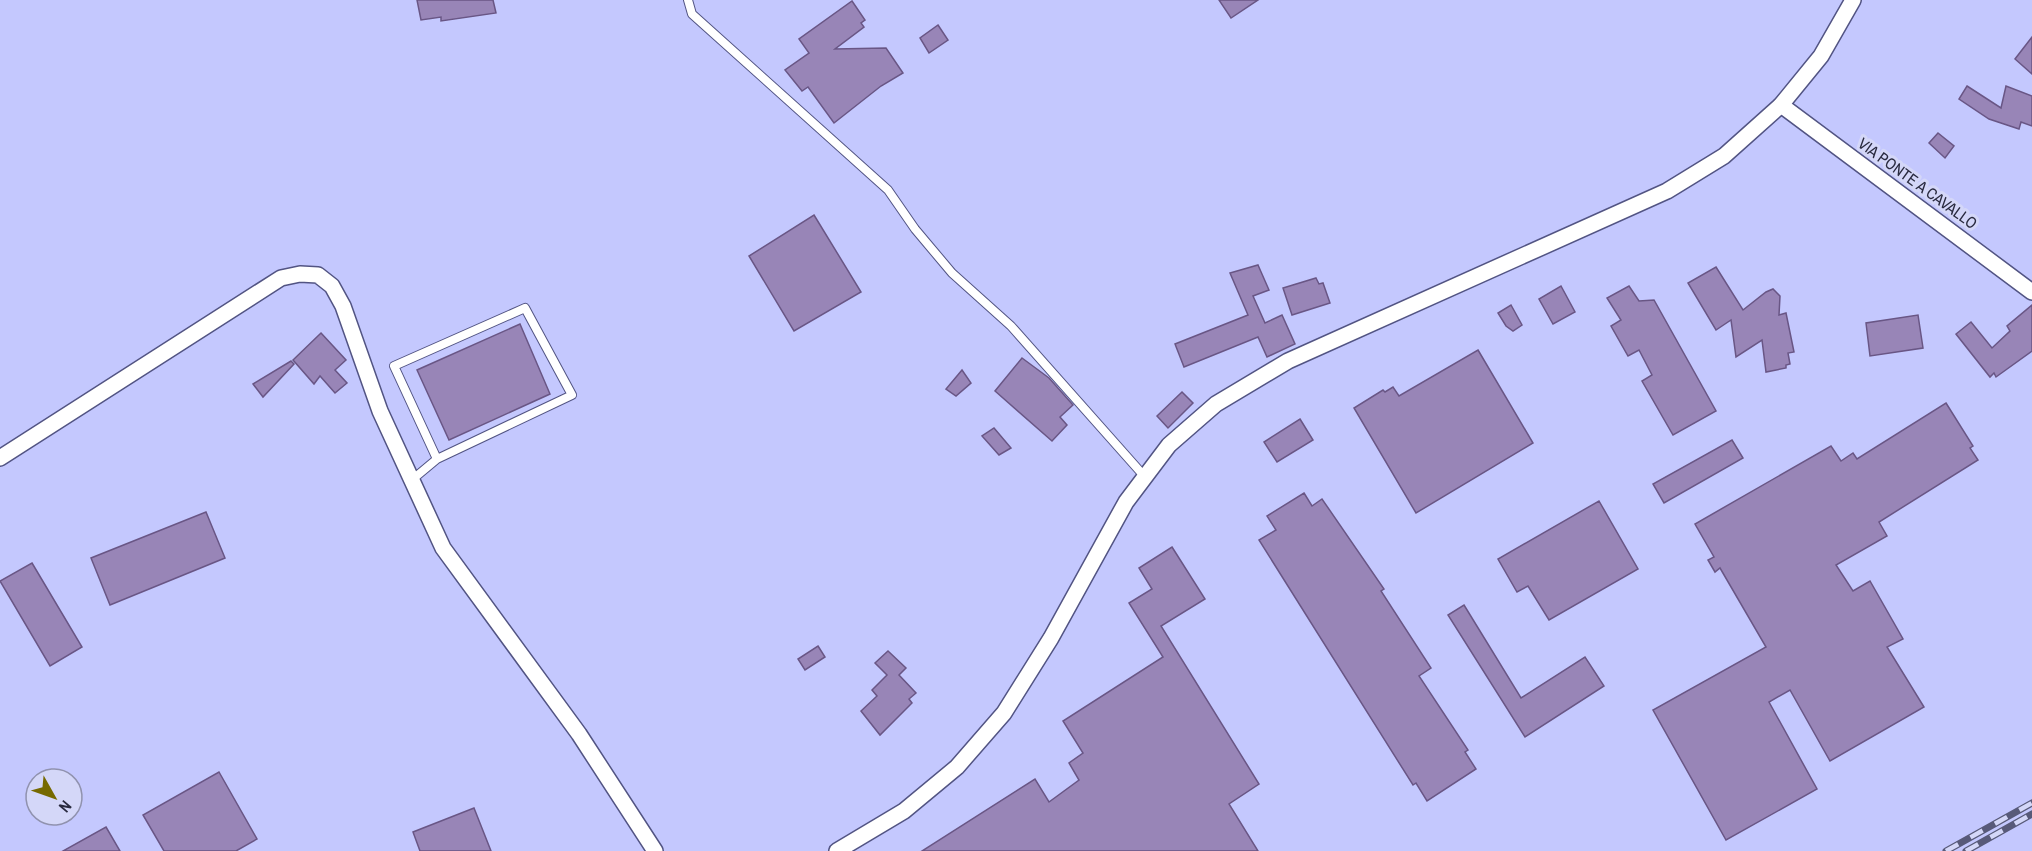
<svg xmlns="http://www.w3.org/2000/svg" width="2032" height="851" font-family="'Archivo Narrow',sans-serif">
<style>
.building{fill:#9885b7;stroke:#695685;stroke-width:1.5}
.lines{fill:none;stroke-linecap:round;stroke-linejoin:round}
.service-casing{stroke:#525483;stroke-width:10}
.minor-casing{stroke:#525483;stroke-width:18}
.service{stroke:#fff;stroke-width:8}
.minor{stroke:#fff;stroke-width:15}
.rail-casing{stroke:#585a79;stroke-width:7}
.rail{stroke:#d4d7f8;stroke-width:4.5;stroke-dasharray:14;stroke-linecap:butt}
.labels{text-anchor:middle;stroke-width:6;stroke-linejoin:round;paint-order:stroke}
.street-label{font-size:16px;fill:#292a3f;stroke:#d4d7f8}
</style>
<rect width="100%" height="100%" fill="#c4c8fe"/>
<!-- building -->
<g class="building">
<polygon points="417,0 493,0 496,13 441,21 441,17 421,20"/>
<polygon points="1219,0 1258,0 1231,18"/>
<polygon points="852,1 865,20 861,23 864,27 835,49 886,48 903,73 881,86 834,123 808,87 802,91 785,70 809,53 799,39"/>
<polygon points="938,25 948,40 929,53 920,38"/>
<polygon points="2032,37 2032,74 2015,59"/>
<polygon points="1967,86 2001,108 2006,86 2032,96 2032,126 2021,122 2019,129 1989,119 1959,99"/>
<polygon points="1938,133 1954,146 1945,158 1929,143"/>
<polygon points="814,215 861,292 794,331 749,256"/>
<polygon points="1258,265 1269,290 1253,296 1265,323 1282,315 1295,344 1267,357 1258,337 1184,367 1175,344 1248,315 1230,273"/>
<polygon points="1716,267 1743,310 1766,292 1773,289 1780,296 1779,315 1786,313 1794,352 1788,353 1790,364 1786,365 1786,368 1766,372 1762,340 1736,357 1731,320 1716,330 1688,283"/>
<polygon points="1316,278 1319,284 1323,283 1330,303 1292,315 1283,288"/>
<polygon points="1561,286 1575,312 1553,324 1539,299"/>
<polygon points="1629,286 1639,301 1654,300 1716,411 1673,435 1642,381 1652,375 1639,350 1628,356 1611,326 1621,320 1607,298"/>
<polygon points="1511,305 1522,325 1513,331 1506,326 1498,313"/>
<polygon points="2032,305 2032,351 1996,377 1994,373 1990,377 1956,334 1971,322 1992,348 2010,331 2007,326"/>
<polygon points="1918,315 1923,348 1870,356 1866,323"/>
<polygon points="520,324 550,394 449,440 417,370"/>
<polygon points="321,333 346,360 335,370 347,383 335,393 320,376 314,384 293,360"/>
<polygon points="1478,350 1533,443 1416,513 1354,408 1383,390 1385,392 1393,387 1399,396"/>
<polygon points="1022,358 1049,378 1073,405 1060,417 1067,425 1052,441 995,391"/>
<polygon points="291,361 294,364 263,397 253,384"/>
<polygon points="962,370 971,383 956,396 946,389"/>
<polygon points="1182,392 1193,403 1168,428 1157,416"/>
<polygon points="1946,403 1973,446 1970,448 1978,460 1879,522 1887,536 1836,565 1853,591 1870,581 1903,639 1887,647 1924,707 1830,761 1790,690 1769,702 1817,789 1726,840 1653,710 1766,647 1720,568 1715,572 1708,560 1714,557 1695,524 1831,446 1841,461 1853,453 1857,459"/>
<polygon points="1300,419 1313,440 1277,462 1264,442"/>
<polygon points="994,428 1011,448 999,455 982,436"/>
<polygon points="1732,440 1743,458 1664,503 1653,484"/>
<polygon points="1304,493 1312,506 1322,499 1384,589 1381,591 1431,668 1419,676 1468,750 1465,752 1476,769 1427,801 1416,783 1413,785 1259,540 1276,530 1267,516"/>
<polygon points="1599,501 1638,569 1549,620 1528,586 1517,592 1498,559"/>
<polygon points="206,512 225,558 110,605 91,558"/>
<polygon points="1172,547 1205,599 1161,626 1259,784 1229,804 1258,851 922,851 1035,779 1049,802 1079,780 1069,763 1083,753 1063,721 1163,657 1129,603 1152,589 1139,568"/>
<polygon points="32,563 82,647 50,666 0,581"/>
<polygon points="1464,605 1521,698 1585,657 1604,686 1525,737 1448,615"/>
<polygon points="818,646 825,657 805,670 798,659"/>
<polygon points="888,651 906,668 899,675 916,693 909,699 912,703 880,735 861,711 877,696 872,690 887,675 875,663"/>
<polygon points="219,772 257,839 236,851 164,851 143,815"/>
<polygon points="474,808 491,851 420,851 413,832"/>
<polygon points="106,827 120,851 63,851"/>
</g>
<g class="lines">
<defs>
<g id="service">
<polyline points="688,0 692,14 888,190 915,229 952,273 1011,326 1145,477"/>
<polyline points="413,479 437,459 572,395 525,308 394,366 437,459"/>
</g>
<g id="minor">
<polyline points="1781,105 2032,292"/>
<polyline points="0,458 281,278 300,274 318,275 332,286 343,306 380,411 443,548 579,734 655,851"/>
<polyline points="837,851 904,811 957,767 1004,713 1051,638 1126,502 1169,445 1216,404 1288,361 1667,191 1724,156 1781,105 1821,56 1853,0"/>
</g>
</defs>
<!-- service casing -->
<use href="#service" class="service-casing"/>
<!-- minor casing -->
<use href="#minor" class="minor-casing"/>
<!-- service -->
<use href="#service" class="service"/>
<!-- minor -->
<use href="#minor" class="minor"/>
<defs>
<g id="rail">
<polyline points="1946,851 2032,803"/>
<polyline points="1966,851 2032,814"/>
</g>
</defs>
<!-- rail casing -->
<use href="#rail" class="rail-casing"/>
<!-- rail -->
<use href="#rail" class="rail"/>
</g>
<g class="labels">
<!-- street labels -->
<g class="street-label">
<text transform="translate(1918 183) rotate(36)" y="6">VIA PONTE A CAVALLO</text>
</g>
</g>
<!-- north arrow -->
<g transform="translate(54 797) rotate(130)"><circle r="28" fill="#d4d7f8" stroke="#9092ae" stroke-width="1.5"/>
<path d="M0-4.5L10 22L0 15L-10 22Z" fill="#766900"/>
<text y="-9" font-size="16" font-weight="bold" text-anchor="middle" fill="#292a3f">N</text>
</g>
</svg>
